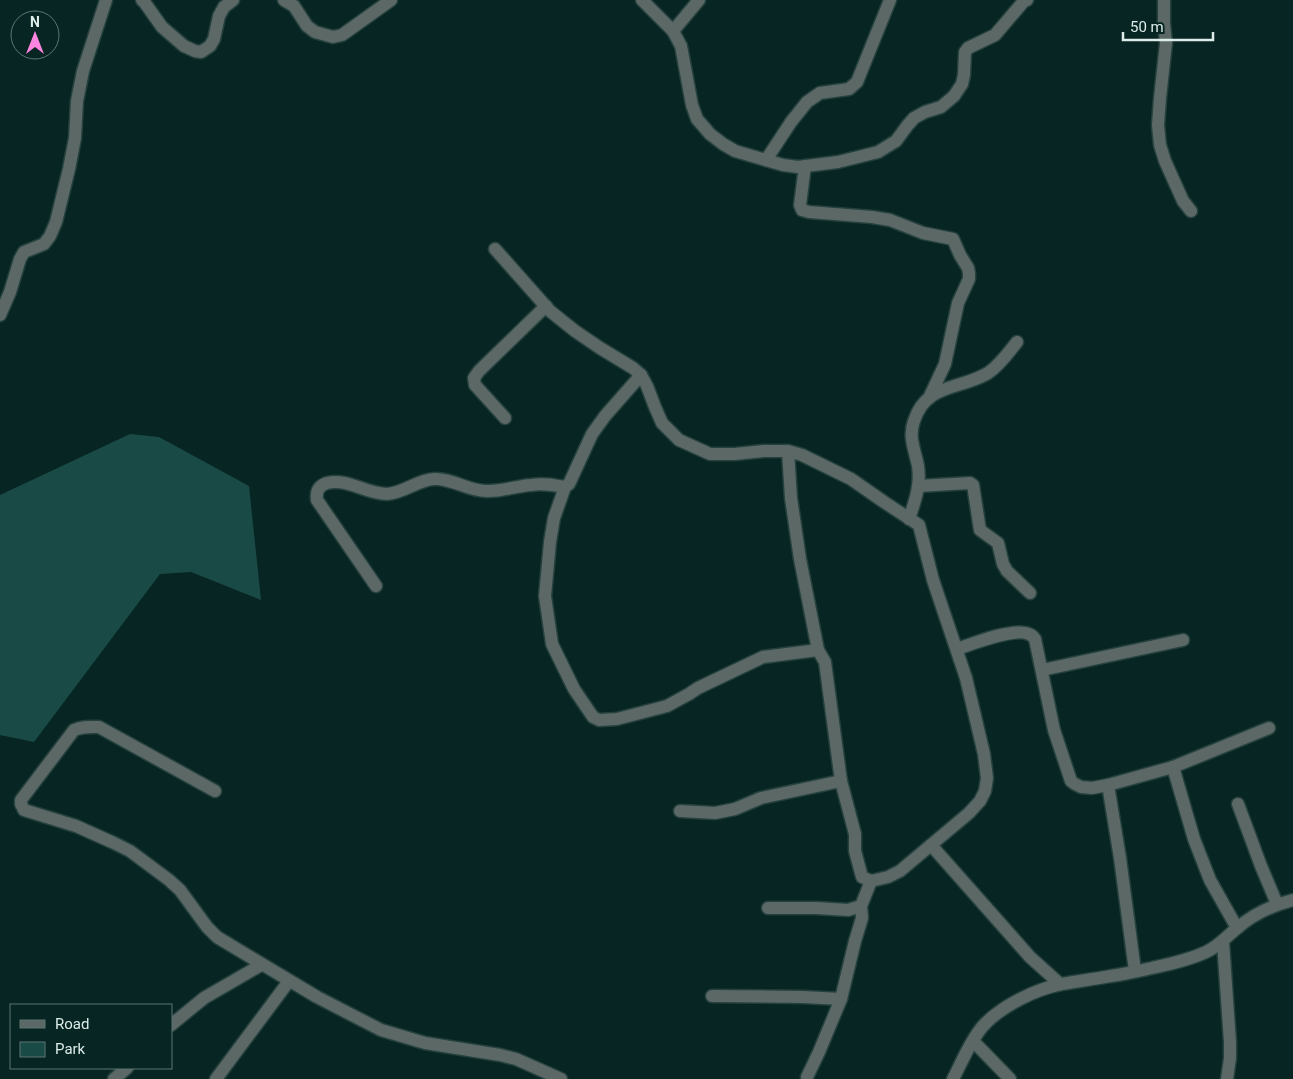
<svg xmlns="http://www.w3.org/2000/svg" width="1293" height="1079" font-family="Roboto,sans-serif">
<style>
.green{fill:#1a4a46}
.lines{fill:none;stroke-linecap:round;stroke-linejoin:round}
.street-casing{stroke:#25413e;stroke-width:15}
.street{stroke:#5b6866;stroke-width:12}
</style>
<rect width="100%" height="100%" fill="#072522"/>
<!-- green -->
<polygon class="green" points="130,434 159,437 249,486 261,600 191,572 160,574 34,742 0,735 0,495"/>
<g class="lines">
<defs>
<g id="street">
<polyline points="142,0 145,3 162,27 184,46 195,51 201,52 210,46 214,39 219,16 224,7 233,0"/>
<polyline points="284,0 294,6 307,26 315,32 333,37 342,35 391,0"/>
<polyline points="642,0 673,31 681,46 692,105 697,119 710,134 723,144 735,151 783,165 798,167 838,162 878,152 896,141 907,126 914,118 925,112 941,107 954,96 962,84 964,75 965,52 968,48 995,35 1024,1 1027,0"/>
<polyline points="1164,0 1164,23 1166,43 1160,98 1158,125 1160,145 1165,161 1183,201 1191,211"/>
<polyline points="673,31 699,0"/>
<polyline points="766,160 791,122 807,102 820,93 849,89 857,82 890,0"/>
<polyline points="805,166 800,205 802,210 809,212 872,217 890,220 923,233 953,239 960,255 968,268 969,273 969,279 958,303 945,364 929,398"/>
<polyline points="495,249 550,311 575,331 600,348 633,368 641,375 647,386 655,407 662,423 679,440 710,454 735,454 764,451 788,451 802,455 851,479 884,502 919,525 933,580 966,678 984,754 987,778 985,791 980,801 969,813 900,871 888,877 871,881 862,877 855,851 855,834 841,781 825,662 818,650 800,559 791,498 788,451"/>
<polyline points="0,315 10,292 20,259 24,252 44,244 50,236 56,222 69,169 75,138 77,101 83,71 106,0"/>
<polyline points="641,375 605,416 592,434 569,484 565,487 554,518 550,542 545,596 552,644 574,689 593,717 599,720 617,719 667,706 689,694 698,688 763,657 818,650"/>
<polyline points="505,418 475,385 474,378 479,371 546,306"/>
<polyline points="918,486 970,483 973,485 980,530 998,543 1003,564 1007,571 1030,593"/>
<path d="M909,519C915,501 921,485 918,466C915,450 908,437 914,421C926,383 960,390 988,373C1000,365 1008,353 1017,342"/>
<path d="M376,586L317,500C316,492 318,486 327,483C348,478 366,494 387,494C404,493 417,480 434,479C452,478 468,491 486,491C501,492 516,486 531,485C543,483 554,485 565,487"/>
<path d="M957,649C972,644 1014,627 1029,634C1032,635 1033,636 1035,639L1054,730L1071,781L1075,784L1081,787L1092,788L1108,785L1173,767L1269,728"/>
<polyline points="1042,670 1183,640"/>
<polyline points="1173,767 1194,839 1210,880 1237,928"/>
<polyline points="1108,785 1120,858 1135,971"/>
<path d="M215,791L99,727C89,727 83,726 74,730L21,800V804L24,810L76,826L114,843L130,851L169,880L180,890L207,927L217,937L317,997L381,1030L425,1043L500,1055L516,1059L561,1079"/>
<polyline points="1238,804 1261,866 1277,904"/>
<polyline points="680,811 715,813 735,809 761,798 841,781"/>
<polyline points="931,845 1030,957 1060,984"/>
<polyline points="768,908 816,908 848,910 861,906 871,881"/>
<polyline points="1223,942 1230,1042 1230,1058 1227,1079"/>
<polyline points="712,996 803,997 841,999"/>
<polyline points="171,1025 204,998 261,965"/>
<polyline points="973,1041 1010,1079"/>
<polyline points="807,1077 819,1052 841,999 855,941 862,918 861,906"/>
<polyline points="114,1079 127,1068"/>
<polyline points="216,1079 289,981"/>
<path d="M953,1079C962,1062 970,1041 983,1026C1001,1006 1036,989 1062,984C1078,981 1095,979 1111,976C1125,974 1138,971 1152,968C1170,964 1189,960 1206,952C1219,946 1226,937 1236,929C1252,915 1273,905 1293,900"/>
</g>
</defs>
<!-- street casing -->
<use href="#street" class="street-casing"/>
<!-- street -->
<use href="#street" class="street"/>
</g>
<!-- legend -->
<rect x="10" y="1004" width="162" height="65" fill="#072522" stroke="#5c7572"/>
<rect x="20" y="1020" width="25" height="8" fill="#5b6866" stroke="#5c7572"/>
<text x="55" y="1029" font-size="15" fill="#dbece9">Road</text>
<rect x="20" y="1042" width="25" height="15" fill="#1a4a46" stroke="#5c7572"/>
<text x="55" y="1054" font-size="15" fill="#dbece9">Park</text>
<!-- north arrow -->
<g transform="translate(35 35)"><circle r="24" fill="#072522" stroke="#5c7572"/>
<path d="M0-4L9 19L0 12L-9 19Z" fill="#fe86e0"/>
<text y="-8" font-size="14" font-weight="bold" text-anchor="middle" fill="#dbece9">N</text>
</g>
<!-- scale -->
<path d="M1123 32v8h90v-8" fill="none" stroke="#dbece9" stroke-width="2.5"/>
<text x="1130" y="32" font-size="15" fill="#dbece9" stroke="#072522" stroke-width="4" paint-order="stroke">50 m</text>
</svg>
